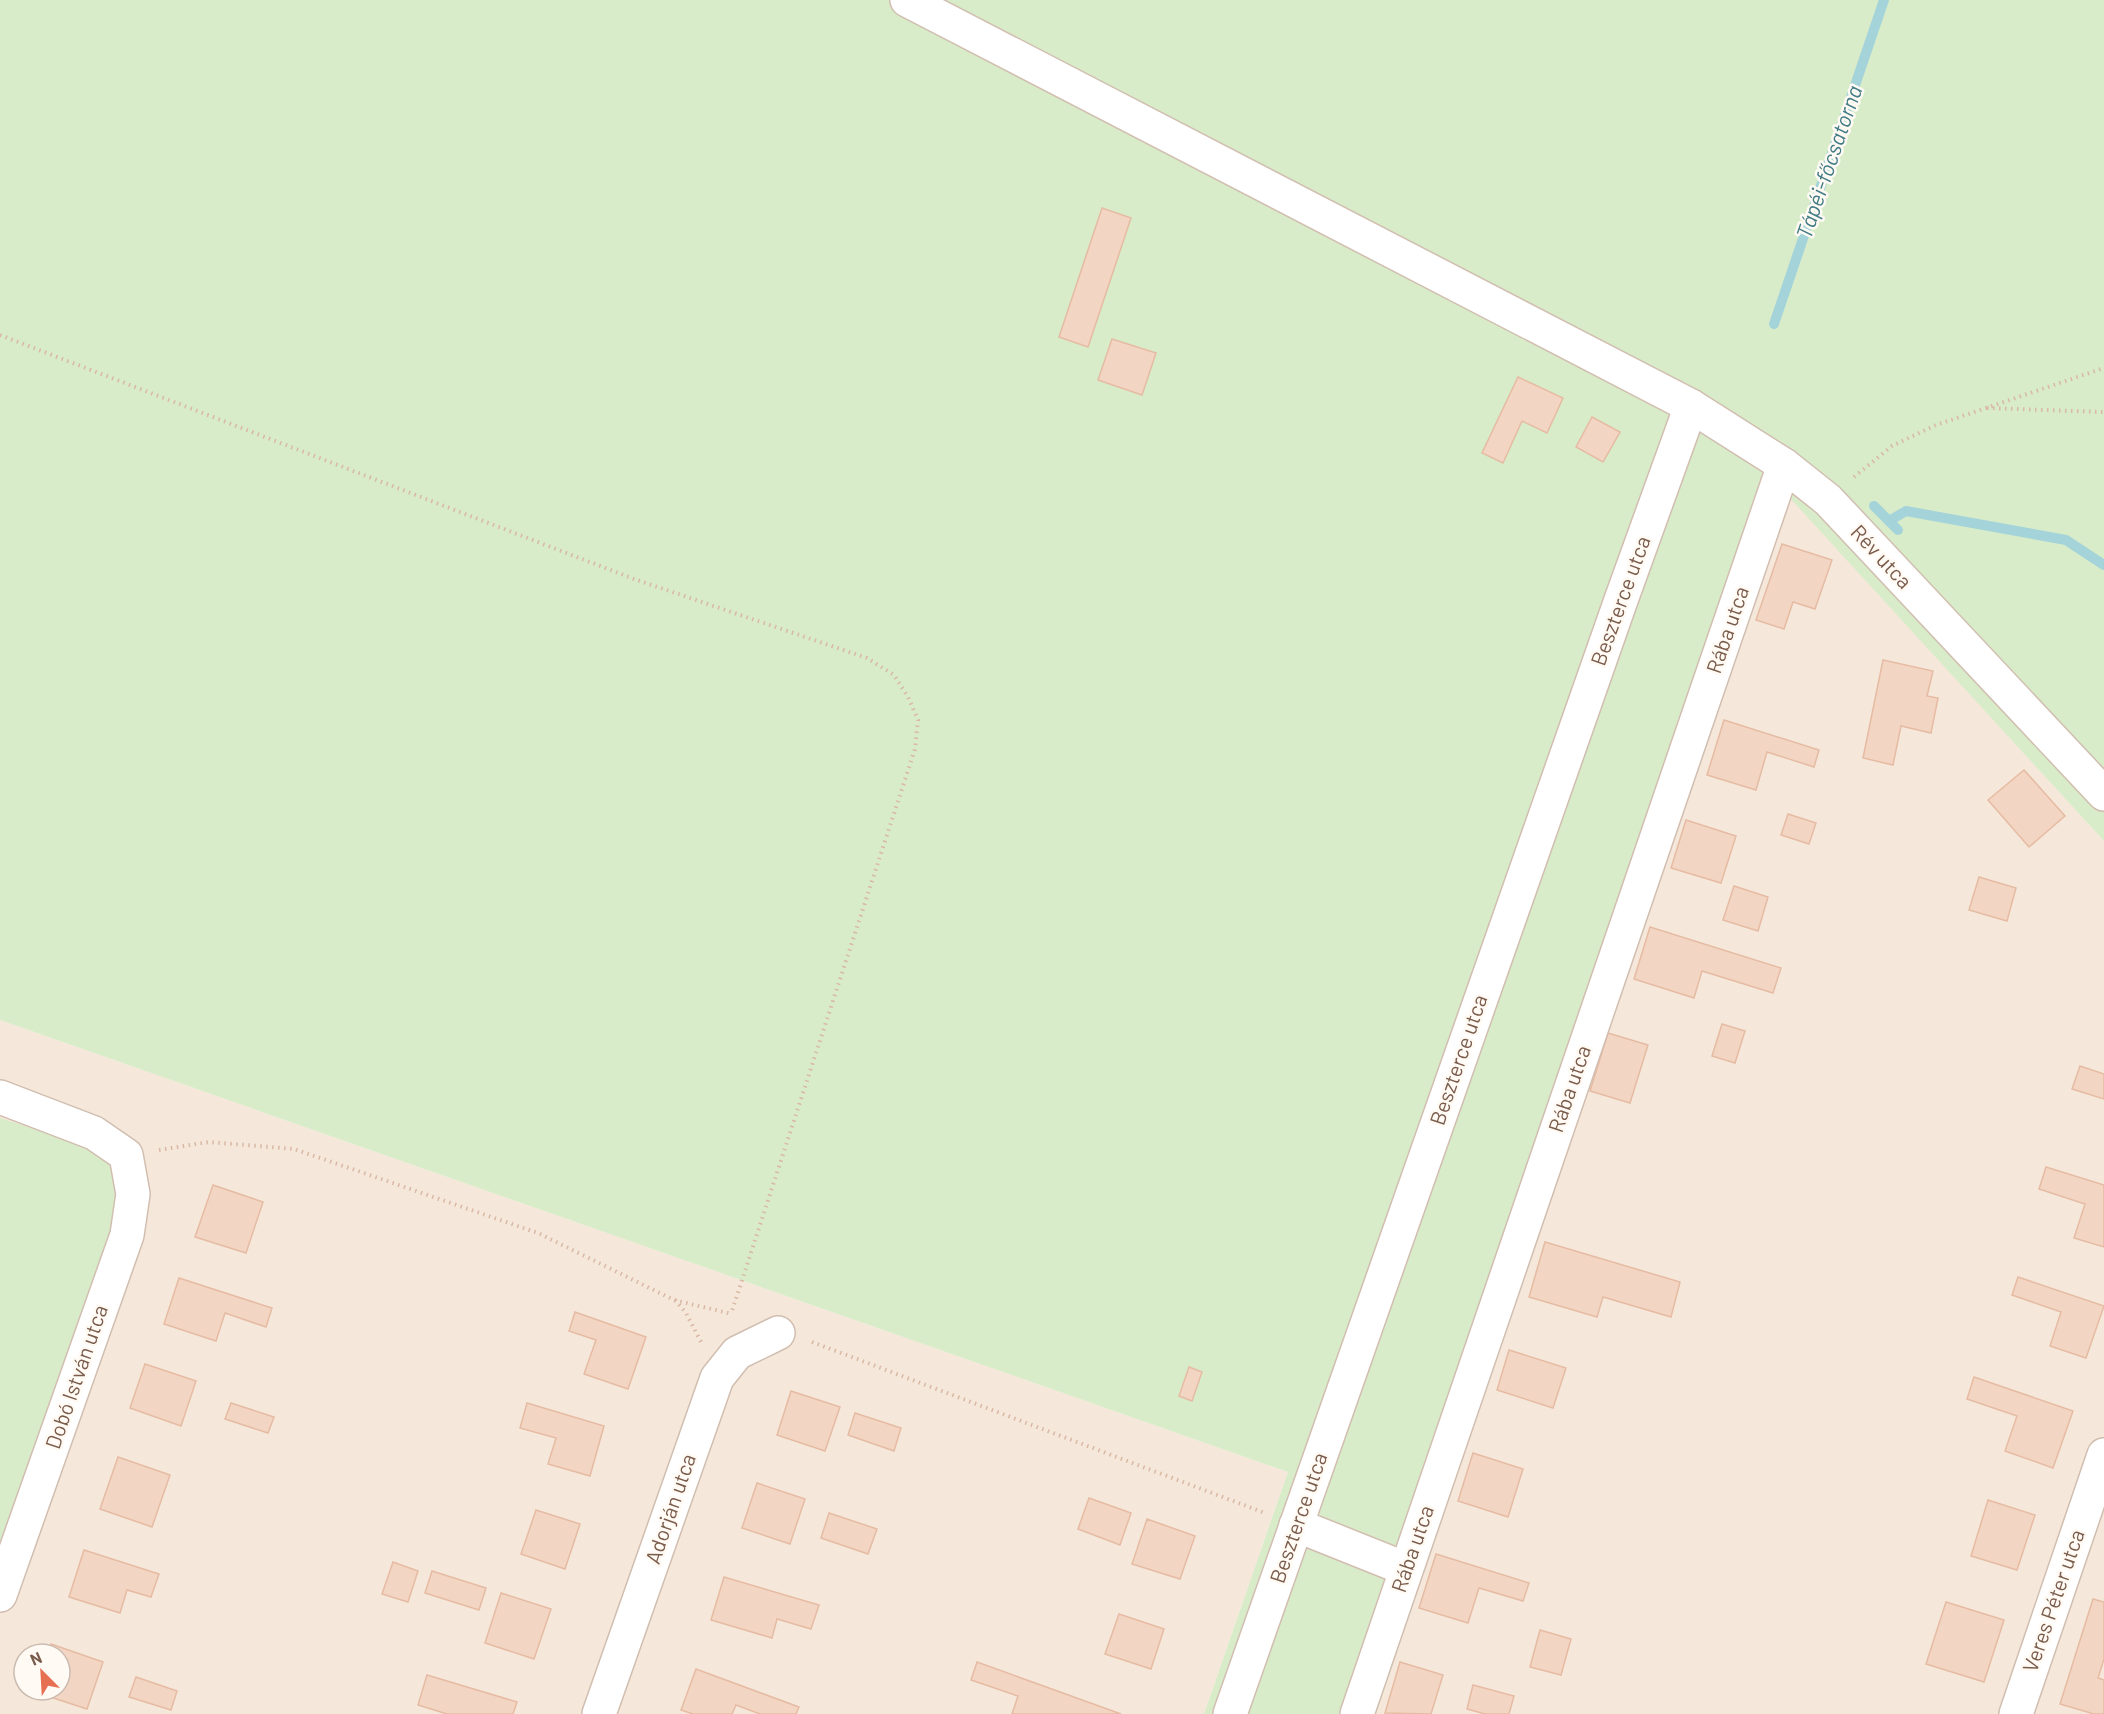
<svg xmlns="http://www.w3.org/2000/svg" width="2104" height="1714" font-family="Barlow,sans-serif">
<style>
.residential{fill:#f5e8da;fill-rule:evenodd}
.green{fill:#d8ecc9}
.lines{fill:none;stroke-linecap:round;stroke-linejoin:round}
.stream{stroke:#a5d3da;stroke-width:10}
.building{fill:#f3d5c3;stroke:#e6bba3;stroke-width:1.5}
.minor-casing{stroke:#d1beb0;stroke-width:36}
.path{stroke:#d9b8a5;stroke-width:4;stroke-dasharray:1.5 4.5;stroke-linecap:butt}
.minor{stroke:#fff;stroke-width:33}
.labels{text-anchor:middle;stroke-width:5;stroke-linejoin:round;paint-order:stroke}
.street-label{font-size:21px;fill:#7a5c4d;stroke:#fffaf3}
.water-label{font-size:22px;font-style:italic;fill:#437c86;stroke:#fffaf3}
</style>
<rect width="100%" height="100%" fill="#fdf6ec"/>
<!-- residential -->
<g class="residential">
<polygon points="1790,496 2104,841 2104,1714 1376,1714"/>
<path d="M0,1020L1288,1472L1204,1714H0ZM24,1654H60V1690H24Z"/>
</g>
<!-- green -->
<g class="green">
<polygon points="0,0 2104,0 2104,841 1789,497 1376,1714 1204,1714 1288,1472 0,1020"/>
<polygon points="0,1118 90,1147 113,1166 120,1193 112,1246 0,1557"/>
</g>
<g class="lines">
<!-- stream -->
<g class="stream">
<polyline points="1774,324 1884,0"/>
<polyline points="1874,506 1898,530"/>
<polyline points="1889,521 1906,511 2066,540 2104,565"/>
</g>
</g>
<!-- building -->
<g class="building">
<polygon points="1102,208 1131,218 1088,347 1059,337"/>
<polygon points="1112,339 1156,353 1142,395 1098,380"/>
<polygon points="1518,377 1563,398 1547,433 1522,421 1503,463 1482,453"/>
<polygon points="1592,417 1620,432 1603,462 1576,447"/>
<polygon points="1782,544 1832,560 1815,609 1793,602 1784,629 1756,620"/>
<polygon points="1883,660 1933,671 1927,696 1938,698 1931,733 1901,726 1893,765 1863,758"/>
<polygon points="1724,720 1819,750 1814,767 1767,752 1756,790 1707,775"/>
<polygon points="2024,770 2065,816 2029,847 1988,800"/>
<polygon points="1788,814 1816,823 1809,844 1781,835"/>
<polygon points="1686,820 1736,836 1721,883 1671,868"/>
<polygon points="1979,877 2016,888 2007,921 1969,910"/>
<polygon points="1734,886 1768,897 1758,931 1723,920"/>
<polygon points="1650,927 1781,968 1773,993 1702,971 1694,998 1634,979"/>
<polygon points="1722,1024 1745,1031 1735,1063 1712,1056"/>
<polygon points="1608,1033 1648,1045 1630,1103 1590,1091"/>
<polygon points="2080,1066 2104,1074 2104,1099 2072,1089"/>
<polygon points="2046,1167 2104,1185 2104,1247 2074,1238 2085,1204 2039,1189"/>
<polygon points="213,1185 263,1202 246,1253 195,1237"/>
<polygon points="1545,1242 1680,1282 1671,1317 1603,1297 1597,1317 1529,1297"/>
<polygon points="2018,1277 2104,1306 2086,1358 2050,1346 2061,1312 2012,1295"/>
<polygon points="179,1278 272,1308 266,1327 225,1313 216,1341 164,1324"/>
<polygon points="575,1312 646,1337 628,1389 584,1374 596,1340 569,1331"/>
<polygon points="1509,1350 1566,1368 1553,1408 1497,1390"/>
<polygon points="145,1364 196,1381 181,1426 130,1408"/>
<polygon points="1189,1367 1202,1372 1192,1401 1179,1396"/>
<polygon points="1974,1377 2073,1411 2053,1468 2005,1451 2017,1416 1967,1399"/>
<polygon points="791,1391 840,1407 825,1451 777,1435"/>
<polygon points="231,1403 274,1417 268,1433 225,1419"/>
<polygon points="527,1403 604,1426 590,1476 548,1464 556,1438 520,1428"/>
<polygon points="855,1413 901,1428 894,1451 848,1435"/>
<polygon points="1473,1453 1523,1469 1508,1517 1458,1501"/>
<polygon points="118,1457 170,1475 152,1527 100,1509"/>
<polygon points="757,1483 805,1499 790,1544 742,1528"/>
<polygon points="1089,1498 1131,1513 1120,1545 1078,1529"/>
<polygon points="1988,1500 2035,1515 2017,1570 1971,1556"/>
<polygon points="536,1510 580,1524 565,1569 521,1554"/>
<polygon points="829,1513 877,1529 868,1554 821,1538"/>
<polygon points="1147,1519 1195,1536 1180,1579 1132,1564"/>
<polygon points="84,1550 159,1574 151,1597 127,1590 120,1613 69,1597"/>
<polygon points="1436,1554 1529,1583 1523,1601 1479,1588 1468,1623 1419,1608"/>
<polygon points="393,1562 418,1571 408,1602 382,1594"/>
<polygon points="432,1571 486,1588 479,1610 425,1593"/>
<polygon points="724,1577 819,1605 811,1629 777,1619 772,1638 711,1620"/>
<polygon points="501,1593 551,1609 534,1659 485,1643"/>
<polygon points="2093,1599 2104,1602 2104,1659 2098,1678 2104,1680 2104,1714 2094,1714 2060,1704"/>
<polygon points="1946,1602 2004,1620 1984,1682 1926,1664"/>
<polygon points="1119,1614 1164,1629 1151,1669 1105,1654"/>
<polygon points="1540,1630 1571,1639 1561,1675 1530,1667"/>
<polygon points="51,1644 103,1662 87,1709 35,1692 36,1690 60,1690 60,1654 48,1654"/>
<polygon points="977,1662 1121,1714 1012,1714 1018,1696 971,1680"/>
<polygon points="1400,1662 1443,1675 1431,1714 1385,1713"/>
<polygon points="696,1669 799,1707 796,1714 760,1714 736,1705 732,1714 693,1714 681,1710"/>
<polygon points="427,1675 517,1702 513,1714 447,1714 418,1705"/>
<polygon points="136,1677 177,1691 171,1710 129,1697"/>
<polygon points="1473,1685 1514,1696 1509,1714 1485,1714 1467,1709"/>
</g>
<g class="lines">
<defs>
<g id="minor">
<polyline points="907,0 1691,406 1784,465 1828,500 2104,794"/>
<polyline points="0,1097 94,1133 126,1155 133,1194 127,1235 0,1595"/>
<polyline points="1296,1525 1406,1569"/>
<polyline points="599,1714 717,1378 737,1353 778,1333"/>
<polyline points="1230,1714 1621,600 1691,406"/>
<polyline points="1357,1714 1784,465"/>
<polyline points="2016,1714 2104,1455"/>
</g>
</defs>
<!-- minor casing -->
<use href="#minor" class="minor-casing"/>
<!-- path -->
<g class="path">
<polyline points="0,335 634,579 867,658 894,675 908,697 918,720 915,749 731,1314"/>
<polyline points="1987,408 2104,412"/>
<polyline points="1854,477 1892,446 1936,425 2104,368"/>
<polyline points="159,1150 209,1142 294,1149 538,1233 674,1300 732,1314"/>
<polyline points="675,1300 686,1313 701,1342"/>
<polyline points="812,1342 1265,1513"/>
</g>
<!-- minor -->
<use href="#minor" class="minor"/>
</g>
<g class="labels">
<!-- street labels -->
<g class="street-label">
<text transform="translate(1881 557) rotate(47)" y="7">Rév utca</text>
<text transform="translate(1621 601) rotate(-70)" y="7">Beszterce utca</text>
<text transform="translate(1728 630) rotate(-71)" y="7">Rába utca</text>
<text transform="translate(1459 1060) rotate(-71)" y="7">Beszterce utca</text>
<text transform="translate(1570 1089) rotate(-71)" y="7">Rába utca</text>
<text transform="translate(77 1377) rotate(-71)" y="7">Dobó István utca</text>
<text transform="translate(671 1509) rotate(-71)" y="7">Adorján utca</text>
<text transform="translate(1299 1518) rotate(-71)" y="7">Beszterce utca</text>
<text transform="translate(1413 1549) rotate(-71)" y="7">Rába utca</text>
<text transform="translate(2054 1601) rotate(-71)" y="7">Veres Péter utca</text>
</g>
<!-- water labels -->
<g class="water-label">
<text transform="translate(1829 162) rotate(-71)" y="8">Tápéi-főcsatorna</text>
</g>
</g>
<!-- north arrow -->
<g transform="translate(42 1672) rotate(336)"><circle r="28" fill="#fffaf3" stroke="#cabbb1" stroke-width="1.5"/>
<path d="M0-4.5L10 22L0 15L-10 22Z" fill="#e76f51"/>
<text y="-9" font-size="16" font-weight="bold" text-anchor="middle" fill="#7a5c4d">N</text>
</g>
</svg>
